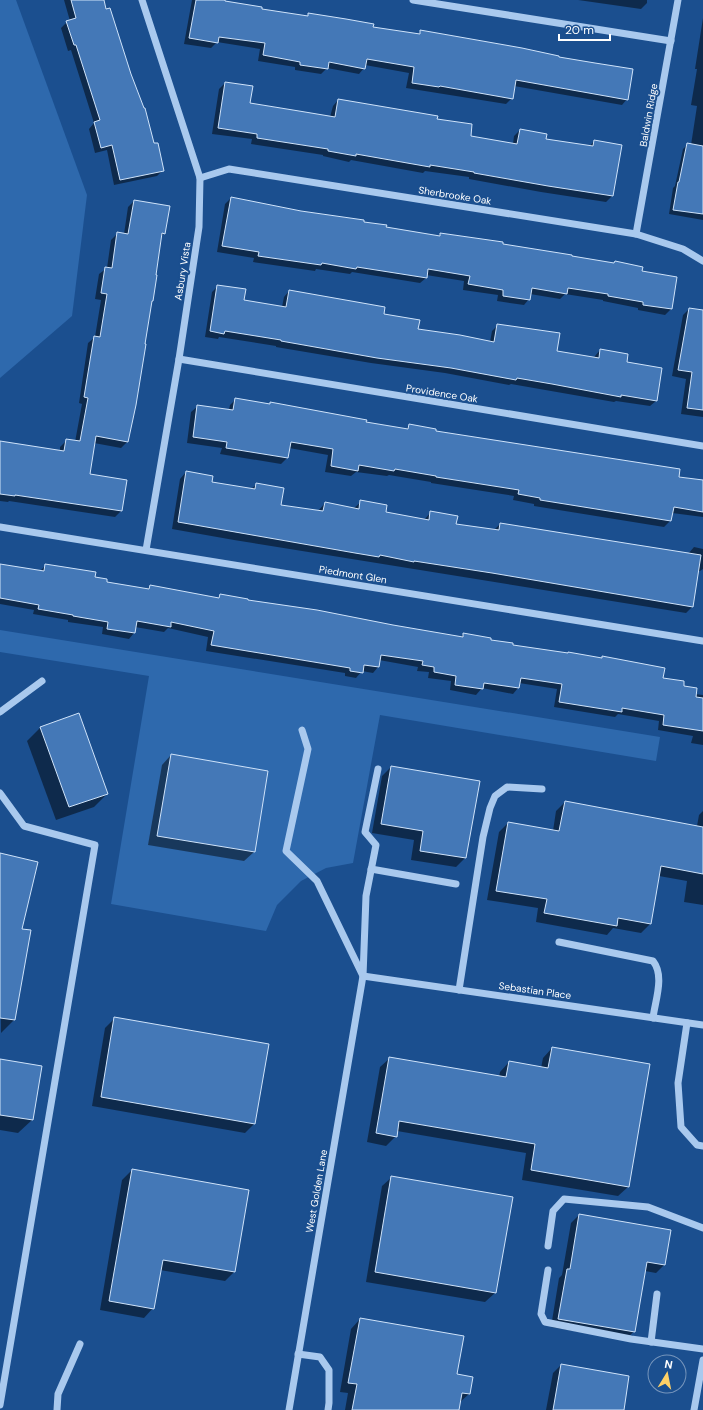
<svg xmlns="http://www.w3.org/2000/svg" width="703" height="1410" font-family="'DM Sans',sans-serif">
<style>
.green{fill:#2e69ad}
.shadow{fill:#0007}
.building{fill:#4478b7;stroke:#cfe3fa}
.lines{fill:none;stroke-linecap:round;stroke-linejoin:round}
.minor{stroke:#a9c9ee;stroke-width:7}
.labels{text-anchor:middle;stroke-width:4;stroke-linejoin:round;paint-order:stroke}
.street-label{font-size:10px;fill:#fff;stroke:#1b4f8f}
</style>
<rect width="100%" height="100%" fill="#1b4f8f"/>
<!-- green -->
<g class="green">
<polygon points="0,0 16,0 87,195 72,316 0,378"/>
<polygon points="0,630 660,737 656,761 380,715 353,863 326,868 301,881 277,905 266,931 111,904 149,676 0,652"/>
</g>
<!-- shadow -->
<g class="shadow">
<polygon points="64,0 103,0 163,170 157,176 114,185 107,150 95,153 89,129 94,123 71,50 68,51 61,28 67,22 70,21"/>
<polygon points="192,0 224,0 224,2 261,10 306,17 309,14 372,28 417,35 421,32 558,57 627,99 622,105 514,86 512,98 506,104 406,88 409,73 365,65 364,68 359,74 327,68 321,74 295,70 295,67 258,61 260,49 217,42 211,48 184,44"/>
<polygon points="578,0 647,0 647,3 641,9"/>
<polygon points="703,18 703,220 669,214 673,188 675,186 683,149 688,144 691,145 697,106 691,105 697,69 695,69"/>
<polygon points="225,83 249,104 330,117 333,106 338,100 436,119 469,137 513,144 514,136 520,130 545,140 589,147 594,141 612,196 606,202 541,192 469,179 469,177 425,171 423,173 351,160 349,162 323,156 323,155 251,144 252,139 212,134 219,89"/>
<polygon points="231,198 363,223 385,228 438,236 440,234 502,244 676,277 671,309 665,315 638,310 638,308 603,301 603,300 565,294 560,299 530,294 529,299 524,305 497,301 498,295 463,290 464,281 426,275 426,278 420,283 352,272 350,274 316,269 315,271 253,262 254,258 217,252 225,204"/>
<polygon points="134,201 164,233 161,237 152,301 150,303 135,405 127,442 121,448 94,443 89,475 126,481 121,511 115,517 9,501 8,502 0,501 0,442 60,452 60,447 67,440 75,442 82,404 79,403 88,343 95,337 101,300 95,299 99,274 107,268 111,240 118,233 124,234 128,207"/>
<polygon points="218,286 243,301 282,307 284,297 289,291 383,315 417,330 490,342 492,331 498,325 556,351 594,358 595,356 600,350 626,363 656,401 650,406 616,401 614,402 511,384 509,385 445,373 371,363 276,347 276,346 219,337 218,339 205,337 212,292"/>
<polygon points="689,309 703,311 703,417 681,414 686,379 672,376 683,315"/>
<polygon points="236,399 406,429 410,425 435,431 703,481 703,517 672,513 670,521 664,527 534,506 534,504 513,500 514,496 431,483 431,482 389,475 387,476 356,472 351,476 325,472 328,455 289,448 287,458 281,464 220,454 222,448 187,443 191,412 198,406 229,410 230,405"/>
<polygon points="186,472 211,483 251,489 257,484 280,505 318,511 325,503 354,508 361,502 385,513 424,520 431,512 455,525 493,531 500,524 688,554 694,547 703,549 703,569 700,571 698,571 693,606 686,613 234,540 172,529 180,479"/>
<polygon points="0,564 39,572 46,565 94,578 106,583 146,590 150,586 217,599 220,595 246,601 460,637 464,634 511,645 567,654 568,653 601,659 603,657 682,687 695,694 703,695 703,745 691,743 693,736 658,730 659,721 618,714 615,717 554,707 557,689 519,683 518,688 513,694 482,688 476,695 450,690 451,681 428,678 429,672 417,671 418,667 379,660 378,667 373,673 362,671 356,678 345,676 345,673 206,651 208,637 168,628 164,632 135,627 134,633 129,639 102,634 103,627 68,622 68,620 33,614 34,610 0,604"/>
<polygon points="40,728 107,794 94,807 56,820 27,741"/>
<polygon points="171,755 254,852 244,861 148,845 162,765"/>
<polygon points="391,767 478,782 465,858 456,867 411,860 414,840 372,833 382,776"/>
<polygon points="565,802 697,826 699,815 703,811 703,905 684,902 687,881 659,876 650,924 641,933 613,928 607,935 536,922 538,908 487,900 499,832 508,823 553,831 556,811"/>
<polygon points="0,926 30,931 14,1020 1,1033"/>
<polygon points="115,1018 254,1124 245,1133 92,1106 105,1028"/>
<polygon points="552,1048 649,1065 628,1187 618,1196 522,1180 526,1153 397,1131 396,1136 386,1146 367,1142 380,1067 390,1058 499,1077 500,1072 509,1062 541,1068 543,1058"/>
<polygon points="0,1060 41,1067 32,1120 18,1133 0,1130"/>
<polygon points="132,1170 234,1272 225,1281 160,1270 153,1308 144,1318 100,1310 122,1180"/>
<polygon points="392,1177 511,1198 495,1293 485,1302 366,1282 382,1186"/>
<polygon points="579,1215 664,1265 656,1273 645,1271 634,1331 626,1340 551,1327 559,1278 562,1275 571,1223"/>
<polygon points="360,1319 456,1375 469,1394 459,1403 458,1410 345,1410 348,1393 340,1392 351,1329"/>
<polygon points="561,1365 623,1410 546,1410 553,1373"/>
</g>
<!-- building -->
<g class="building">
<polygon points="71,0 104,0 106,9 110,8 131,74 144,108 145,108 154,143 158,143 164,171 120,180 112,145 101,148 94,122 100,120 76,45 74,45 66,21 76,18"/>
<polygon points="196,0 225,0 225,1 262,7 262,9 308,16 308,13 346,19 374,24 373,27 420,34 420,30 522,48 559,56 559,57 595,63 633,69 628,100 516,80 513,99 440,86 439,87 412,83 414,67 367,59 365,69 329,62 328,69 300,65 300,62 263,55 265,43 219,37 218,43 189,38"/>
<polygon points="225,82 253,86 250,103 299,111 335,117 338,99 438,116 437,119 472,124 471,136 517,144 520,129 547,134 546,139 593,146 594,140 622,145 613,196 548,186 474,173 474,172 430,165 430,167 356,154 356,156 328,151 328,149 257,138 257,134 218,128"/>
<polygon points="687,143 703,146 703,214 673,210 678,182 679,182"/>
<polygon points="231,197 301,211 364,220 364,222 387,225 386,227 440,236 440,233 503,242 503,244 572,255 572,256 614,263 615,261 643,267 642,271 677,277 672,309 643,305 643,302 608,296 608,294 568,288 567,294 532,288 530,300 503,296 503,290 468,284 470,276 428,269 427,278 357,267 356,269 322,263 321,265 258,256 259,252 222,246"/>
<polygon points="134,200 170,206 165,234 162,233 156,275 157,275 153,301 152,301 145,344 146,344 136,405 128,442 96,436 90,474 127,480 122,511 15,495 15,496 0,494 0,441 64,451 66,439 80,441 88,398 84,397 94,336 100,337 107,294 101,293 105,267 112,268 117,232 128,234"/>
<polygon points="217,285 246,289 244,300 286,307 289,290 385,307 384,314 420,320 418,329 460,335 494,342 497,324 560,333 557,351 599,358 600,349 628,354 627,362 662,368 657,401 621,395 621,397 552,384 517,378 516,380 451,368 377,358 281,341 281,340 225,331 224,334 210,331"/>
<polygon points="689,308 703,310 703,410 687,408 692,372 678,370"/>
<polygon points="235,398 270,404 270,402 367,420 366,422 408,429 409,424 436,429 436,431 680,469 679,477 703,480 703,512 674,507 671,521 540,500 540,498 518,494 519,490 436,477 436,476 395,469 394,471 359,465 358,471 331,466 333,449 291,442 288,458 226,448 227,442 193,437 197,405 233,410"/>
<polygon points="186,471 213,476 212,482 255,489 256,483 284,488 281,505 323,511 325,502 359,509 360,500 387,505 386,512 429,520 430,511 458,516 456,524 499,530 500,523 631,544 701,555 693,607 492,573 414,561 414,562 380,555 379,557 355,553 178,522"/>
<polygon points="0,564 44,571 45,564 96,572 95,577 107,579 107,582 149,589 150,585 219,598 220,594 248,599 248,600 317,610 393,625 463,637 463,633 491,638 491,640 513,643 513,645 568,653 568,652 602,658 602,656 665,668 663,678 684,681 684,686 697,688 696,697 703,698 703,731 663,725 664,715 622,708 622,712 559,702 562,684 521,678 519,688 484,683 483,689 455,685 456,676 434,672 434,667 422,665 423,661 381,655 379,667 364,665 363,673 350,671 350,668 211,645 214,631 171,622 171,627 137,621 135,633 107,629 108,622 73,616 73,615 38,609 39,605 0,598"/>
<polygon points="79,713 108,794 69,807 40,727"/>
<polygon points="171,754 268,771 255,852 157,836"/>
<polygon points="391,766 480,781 466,858 420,851 423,831 381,824"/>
<polygon points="565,801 703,827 703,874 661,866 651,924 618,918 617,926 544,913 547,899 496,891 508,822 559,831"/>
<polygon points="0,853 38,862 22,929 31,930 15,1020 0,1018"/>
<polygon points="114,1017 269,1044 255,1124 101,1097"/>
<polygon points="552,1047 650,1064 629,1187 531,1170 535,1144 399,1121 397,1137 376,1133 389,1057 506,1077 509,1061 548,1068"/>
<polygon points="0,1059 42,1066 33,1120 0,1115"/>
<polygon points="132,1169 249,1190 235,1272 163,1260 154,1309 109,1301"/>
<polygon points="391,1176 513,1197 496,1293 375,1272"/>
<polygon points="579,1214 671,1230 665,1265 647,1262 635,1332 558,1319 567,1269 570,1269"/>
<polygon points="360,1318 464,1336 457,1374 473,1377 470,1394 462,1393 459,1410 352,1410 357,1384 348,1383"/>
<polygon points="561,1364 629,1376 624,1410 553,1410"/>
</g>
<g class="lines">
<!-- minor -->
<g class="minor">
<polyline points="142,0 200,178 199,227 179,359 146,550"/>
<polyline points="413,0 671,41"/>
<polyline points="200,178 229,169 636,234 683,249 703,261"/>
<polyline points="636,234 678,0"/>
<polyline points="179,359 703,446"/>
<polyline points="0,527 703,641"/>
<polyline points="0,712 42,681"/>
<polyline points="302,730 308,749 286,851 317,881 362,974"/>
<polyline points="0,793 24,826 95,845 0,1405"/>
<polyline points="371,869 456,884"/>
<path d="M559,942L653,961C665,976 655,1001 653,1018"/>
<polyline points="363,976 703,1025"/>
<polyline points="459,990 483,837 490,808 495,796 507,787 542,789"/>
<polyline points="687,1023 678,1083 681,1127 697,1145 703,1146"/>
<polyline points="548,1246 553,1211 564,1199 648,1207 703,1228"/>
<polyline points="548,1270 541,1314 545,1322 631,1339 703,1349"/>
<polyline points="651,1342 657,1294"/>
<polyline points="298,1354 320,1357 329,1370 329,1403 328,1410"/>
<polyline points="57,1410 58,1394 80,1344"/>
<polyline points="289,1410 363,976 366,896 376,845 365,832 378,769"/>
<polyline points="694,1410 703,1360"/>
</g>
</g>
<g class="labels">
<!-- street labels -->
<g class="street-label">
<text transform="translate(648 115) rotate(-80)" y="4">Baldwin Ridge</text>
<text transform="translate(455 195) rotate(9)" y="4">Sherbrooke Oak</text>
<text transform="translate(182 271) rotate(-81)" y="4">Asbury Vista</text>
<text transform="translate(442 393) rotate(9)" y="4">Providence Oak</text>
<text transform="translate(353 574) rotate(9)" y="4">Piedmont Glen</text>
<text transform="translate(535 990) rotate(8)" y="4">Sebastian Place</text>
<text transform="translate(316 1191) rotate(-80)" y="4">West Golden Lane</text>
</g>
</g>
<!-- north arrow -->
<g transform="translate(667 1374) rotate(10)"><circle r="19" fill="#1b4f8f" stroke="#7695bc"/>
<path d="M0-3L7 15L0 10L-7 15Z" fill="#ffd166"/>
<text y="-6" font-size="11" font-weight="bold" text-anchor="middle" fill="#ffffff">N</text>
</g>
<!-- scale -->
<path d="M559 34v6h51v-6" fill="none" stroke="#ffffff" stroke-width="2"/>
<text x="565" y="34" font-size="12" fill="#ffffff" stroke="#1b4f8f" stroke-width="3" paint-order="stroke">20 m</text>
</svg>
